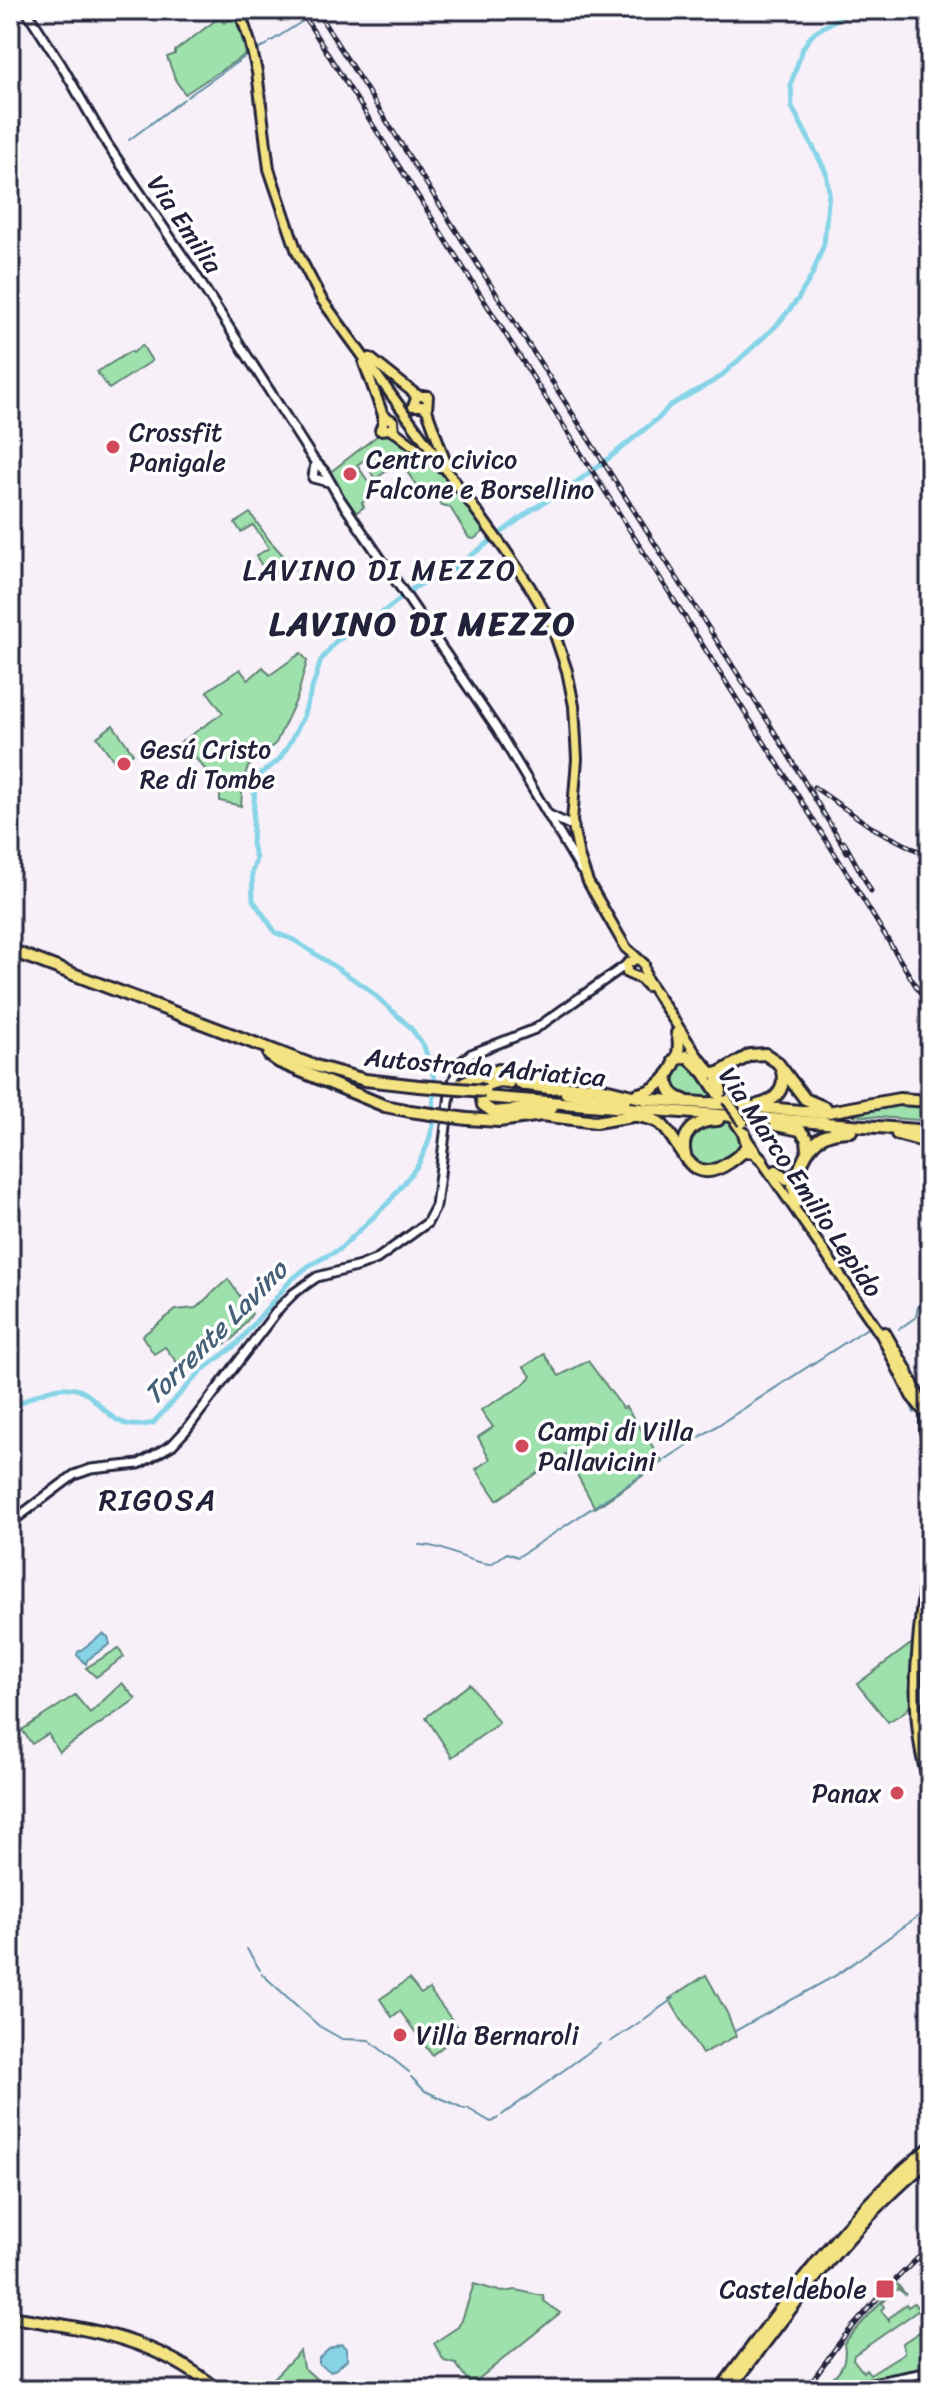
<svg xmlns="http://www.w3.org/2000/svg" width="940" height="2400" font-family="Sriracha,sans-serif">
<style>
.green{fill:#9fe1ac;stroke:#608274;stroke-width:2}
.water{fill:#88d4e7;stroke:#5f8da2;stroke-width:2}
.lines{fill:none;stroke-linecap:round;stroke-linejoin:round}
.stream{stroke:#5f8da2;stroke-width:2}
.river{stroke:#88d4e7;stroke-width:5}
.secondary-casing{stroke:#22223b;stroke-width:13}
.primary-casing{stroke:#22223b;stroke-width:14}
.highway-casing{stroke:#22223b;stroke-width:16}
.secondary{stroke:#fff;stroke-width:7}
.primary{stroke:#f4e382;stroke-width:8}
.highway{stroke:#f4e382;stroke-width:10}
.rail-casing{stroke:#22223b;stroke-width:5}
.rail{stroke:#fff;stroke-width:2;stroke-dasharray:6;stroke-linecap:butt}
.primary-bridge-casing{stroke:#22223b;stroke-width:14;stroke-linecap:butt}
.highway-bridge-casing{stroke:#22223b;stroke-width:16;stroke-linecap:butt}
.primary-bridge{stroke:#f4e382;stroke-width:8}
.highway-bridge{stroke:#f4e382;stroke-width:10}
.poi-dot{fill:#d1495b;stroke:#fff;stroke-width:3}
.labels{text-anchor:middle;stroke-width:7;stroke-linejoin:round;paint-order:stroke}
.street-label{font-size:26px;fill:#22223b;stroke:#fff}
.poi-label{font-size:26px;fill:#22223b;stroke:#fff;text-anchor:start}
.water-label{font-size:28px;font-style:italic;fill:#466077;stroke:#fff}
.quarter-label{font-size:30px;letter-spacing:2px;fill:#22223b;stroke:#fff}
.district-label{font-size:34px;font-weight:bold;letter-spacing:2px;fill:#22223b;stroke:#fff}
</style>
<rect width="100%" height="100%" fill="#f7f0f9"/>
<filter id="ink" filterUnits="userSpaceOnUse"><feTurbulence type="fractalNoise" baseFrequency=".0125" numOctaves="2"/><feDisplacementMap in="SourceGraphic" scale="16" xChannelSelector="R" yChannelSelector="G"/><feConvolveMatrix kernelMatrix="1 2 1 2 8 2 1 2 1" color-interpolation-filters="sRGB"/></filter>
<g filter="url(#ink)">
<!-- green -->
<g class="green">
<polygon points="236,16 246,54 185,94 176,81 167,57 175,54 175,51 220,17 224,23"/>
<polygon points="142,345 152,361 109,389 97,372 131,351 133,353"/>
<polygon points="389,431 440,468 487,529 474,539 469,538 450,507 442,505 436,497 428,502 400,462 375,479 364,460 357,465 374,490 378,491 362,503 364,507 354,514 328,474 382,432"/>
<polygon points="250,513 270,541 295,568 280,579 269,562 262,566 256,556 269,548 253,525 241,532 235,523"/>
<polygon points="301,653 307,661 297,698 276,743 248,767 243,780 241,806 220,801 220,786 181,742 223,713 207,691 240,669 248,680 263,667 270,675"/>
<polygon points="113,725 133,753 117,765 97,737"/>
<polygon points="678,1059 688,1059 717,1101 677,1095 669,1077"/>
<polygon points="900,1101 930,1103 930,1121 840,1114"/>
<polygon points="733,1122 746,1144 719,1166 702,1168 688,1156 689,1135 709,1123"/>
<polygon points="228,1279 252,1314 233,1339 204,1357 186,1374 165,1347 154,1354 142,1336 176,1310 196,1308"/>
<polygon points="544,1354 559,1376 588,1361 623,1408 626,1407 663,1462 595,1508 566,1454 497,1500 476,1469 490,1459 478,1437 493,1427 481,1410 522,1386 531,1376 524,1367"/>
<path d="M915,1641C914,1651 913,1702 909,1707C905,1713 894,1718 888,1722L857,1684Z"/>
<polygon points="119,1648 124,1657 96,1677 86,1668"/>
<polygon points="122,1683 136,1699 59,1752 48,1734 32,1744 22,1730 75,1695 90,1713"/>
<polygon points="470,1684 499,1723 452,1757 426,1717"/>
<polygon points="706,1975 727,2013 736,2036 702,2054 669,1999"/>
<polygon points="409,1979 421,1994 429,1989 461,2032 432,2055 400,2011 392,2017 380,1999"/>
<polygon points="474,2284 502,2292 516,2290 543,2296 544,2301 560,2313 471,2385 456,2364 444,2361 434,2343 458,2327 462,2320"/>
<path d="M897,2284L906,2295L898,2289L882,2303L884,2307L881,2310L889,2321V2318L906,2304L908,2307L914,2303L919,2310L854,2355L853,2359L863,2372L866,2369L870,2374L904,2353L903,2343L930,2325V2370L821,2389L822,2385C839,2375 848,2364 844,2343Z"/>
<polygon points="300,2351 303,2367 329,2390 261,2390"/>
</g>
<!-- water -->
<g class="water">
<polygon points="103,1634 108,1637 110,1644 87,1660 86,1664 77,1655 78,1652"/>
<polygon points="341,2344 346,2348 347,2359 336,2369 330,2371 319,2364 319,2358 329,2349"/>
</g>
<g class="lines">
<!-- stream -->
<g class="stream">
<polyline points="321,11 323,10"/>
<polyline points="314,14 315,13"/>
<polyline points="270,42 303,21"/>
<polyline points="255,52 268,44"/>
<polyline points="187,97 249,54"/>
<polyline points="129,140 184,99"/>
<polyline points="899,1329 916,1317 918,1307 930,1298"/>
<polyline points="909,1399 914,1413"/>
<polyline points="663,1461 869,1327 881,1344"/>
<path d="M419,1545C443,1544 466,1563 491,1564L507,1553L518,1557L660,1463"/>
<polyline points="247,1949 260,1970"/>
<polyline points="262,1974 319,2026 342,2039 369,2040 409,2072"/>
<polyline points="643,2020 674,1998"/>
<polyline points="735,2031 838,1974 924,1912 930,1919"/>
<polyline points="610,2042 640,2022"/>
<polyline points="411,2077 425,2091 465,2109"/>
<polyline points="467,2108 489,2121 492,2122 498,2118"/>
<polyline points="502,2115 600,2044"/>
<polyline points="875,2378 930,2368"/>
</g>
<!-- river -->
<path class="river" d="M10,1410C32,1395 68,1376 92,1398C113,1418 122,1431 153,1423L202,1370L236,1345L291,1280L310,1265L340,1249L389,1202L418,1165L427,1146L433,1126L434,1078L424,1046L410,1027L367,988L294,940L276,933L253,900L252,872L256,859L252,844L255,783L258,776L279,760L290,743L303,717L321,660L336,641L368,624L415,587L452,570L530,511L574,484L609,458L661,416L669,406L719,378L777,325L798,299L812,275L824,244L829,192L826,172L792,107L791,83L803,48L808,40L815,32L852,10"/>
<defs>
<g id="secondary">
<polyline points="26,10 62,66 107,144 195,274 313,459 324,471 340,499 497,729 581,870"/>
<polyline points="315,463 313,478 329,482"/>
<polyline points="549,815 574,827"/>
<polyline points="10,1523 74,1475 91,1469 139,1464 172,1445 186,1430 280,1307 294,1293 317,1277 360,1266 377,1259 427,1223 436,1206 451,1086 461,1062 471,1054 535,1029 626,965"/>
<polyline points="836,2390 930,2372"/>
</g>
<g id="primary">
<polyline points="239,10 250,42 257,72 269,169 297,252 322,300 403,411"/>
<polyline points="370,358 414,393 416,399 413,406 422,406 427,410 446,463"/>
<polyline points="364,363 383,415 393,421 394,431 441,467"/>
<polyline points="414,393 420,396 428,396 427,410"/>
<polyline points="406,415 505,550 530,587 551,623 567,671 574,706 577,759 572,821 579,856 588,882 626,948 644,964 646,978 702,1063"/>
<polyline points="383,416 383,423 380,430 389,429 394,432"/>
<polyline points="636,959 627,964 627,973 641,979 647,986"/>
<polyline points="698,1065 722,1101"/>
<polyline points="736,1123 881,1335 911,1396 925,1413"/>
<polyline points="885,1332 906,1368 921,1401 930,1409"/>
<polyline points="925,1413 925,1431 930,1452"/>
<path d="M930,1533C922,1617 902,1705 930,1787"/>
</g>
<g id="highway">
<polyline points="10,950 312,1065 365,1080 419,1086"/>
<polyline points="269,1055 279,1062 385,1106 410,1111"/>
<polyline points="699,1059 710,1072 717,1074 750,1055 765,1054 777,1062 805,1099 826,1108"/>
<polyline points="674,1060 687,1056 701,1070"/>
<path d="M668,1074C666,1087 671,1096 684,1100"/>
<polyline points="461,1084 499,1070 536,1080"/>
<polyline points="721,1091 718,1080 722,1072"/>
<polyline points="566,1093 625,1100"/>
<path d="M638,1094C664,1090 685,1058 677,1033"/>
<polyline points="484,1097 930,1131"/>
<polyline points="711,1103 823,1113 899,1099 930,1101"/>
<path d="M758,1105C776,1101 786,1089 782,1071"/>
<polyline points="552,1107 493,1112 483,1105 481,1094 486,1085 499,1081 549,1088 592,1086 645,1099 718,1104"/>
<path d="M638,1116C647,1118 656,1119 662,1125C685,1148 689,1190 730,1162C738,1156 744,1153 747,1144L744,1133"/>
<polyline points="467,1119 499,1121 542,1115 596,1122 645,1114"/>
<polyline points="776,1125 800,1130 807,1139 808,1151"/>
<polyline points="897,1134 930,1143"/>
<polyline points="744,1152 754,1152 762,1160"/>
<path d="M686,1159C678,1135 694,1120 718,1120"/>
<polyline points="776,1171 787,1179 796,1174"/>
<path d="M797,1202L793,1186C806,1153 810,1131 851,1131"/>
<path d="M10,2317C89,2329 154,2337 218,2390"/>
<path d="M720,2390C784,2305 845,2215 930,2148"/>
<path d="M729,2390C791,2308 850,2224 930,2159"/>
</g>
</defs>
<!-- secondary casing -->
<use href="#secondary" class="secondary-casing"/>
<!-- primary casing -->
<use href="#primary" class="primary-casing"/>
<!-- highway casing -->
<use href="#highway" class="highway-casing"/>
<!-- secondary -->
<use href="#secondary" class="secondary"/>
<!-- primary -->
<use href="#primary" class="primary"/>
<!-- highway -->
<use href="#highway" class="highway"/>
<defs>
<g id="rail">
<polyline points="300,10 847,873 930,1009"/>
<polyline points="316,10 769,723 847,852"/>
<polyline points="814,787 871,827 930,857"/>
<polyline points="844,842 871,891"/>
<polyline points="842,2339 885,2290 930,2246"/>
<polyline points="805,2390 840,2342"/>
</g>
</defs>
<!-- rail casing -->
<use href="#rail" class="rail-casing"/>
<!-- rail -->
<use href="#rail" class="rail"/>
<defs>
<polyline id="primary-bridge" points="727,1100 743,1123"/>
<g id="highway-bridge">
<polyline points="517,1080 523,1085"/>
<polyline points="419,1086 485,1091"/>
<polyline points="410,1111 467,1119"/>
</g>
</defs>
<!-- primary-bridge casing -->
<use href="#primary-bridge" class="primary-bridge-casing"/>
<!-- highway-bridge casing -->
<use href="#highway-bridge" class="highway-bridge-casing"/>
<!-- primary-bridge -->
<use href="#primary-bridge" class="primary-bridge"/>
<!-- highway-bridge -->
<use href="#highway-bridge" class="highway-bridge"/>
</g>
</g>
<!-- markers -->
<g class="poi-dot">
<circle cx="113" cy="447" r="8"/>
<circle cx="350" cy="474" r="8"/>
<circle cx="124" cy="764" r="8"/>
<circle cx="522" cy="1446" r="8"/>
<circle cx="897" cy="1793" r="8"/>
<circle cx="400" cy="2035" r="8"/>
<rect x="875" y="2279" width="20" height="20" rx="4"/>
</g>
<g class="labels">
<!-- street labels -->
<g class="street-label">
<text transform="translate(185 224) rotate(56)" y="9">Via Emilia</text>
<text transform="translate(485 1067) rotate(5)" y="9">Autostrada Adriatica</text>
<text transform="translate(801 1182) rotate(56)" y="9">Via Marco Emilio Lepido</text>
</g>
<!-- poi labels -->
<g class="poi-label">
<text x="129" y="441">Crossfit<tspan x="129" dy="30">Panigale</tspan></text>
<text x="366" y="468">Centro civico<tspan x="366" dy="30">Falcone e Borsellino</tspan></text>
<text x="140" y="758">Gesú Cristo<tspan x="140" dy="30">Re di Tombe</tspan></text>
<text x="538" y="1440">Campi di Villa<tspan x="538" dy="30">Pallavicini</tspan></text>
<text x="881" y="1802" text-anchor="end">Panax</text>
<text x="416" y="2044">Villa Bernaroli</text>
<text x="867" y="2298" text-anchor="end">Casteldebole</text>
</g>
<!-- water labels -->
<g class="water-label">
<text transform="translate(215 1332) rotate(-45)" y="10">Torrente Lavino</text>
</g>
<!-- quarter labels -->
<g class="quarter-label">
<text x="380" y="580">LAVINO DI MEZZO</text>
<text x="158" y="1510">RIGOSA</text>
</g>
<!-- district labels -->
<g class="district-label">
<text x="423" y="635">LAVINO DI MEZZO</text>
</g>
</g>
<!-- margin -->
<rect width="940" height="2400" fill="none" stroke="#fff" stroke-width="40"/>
<rect x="20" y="20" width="900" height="2360" fill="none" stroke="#22223b" stroke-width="3" filter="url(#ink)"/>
</svg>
